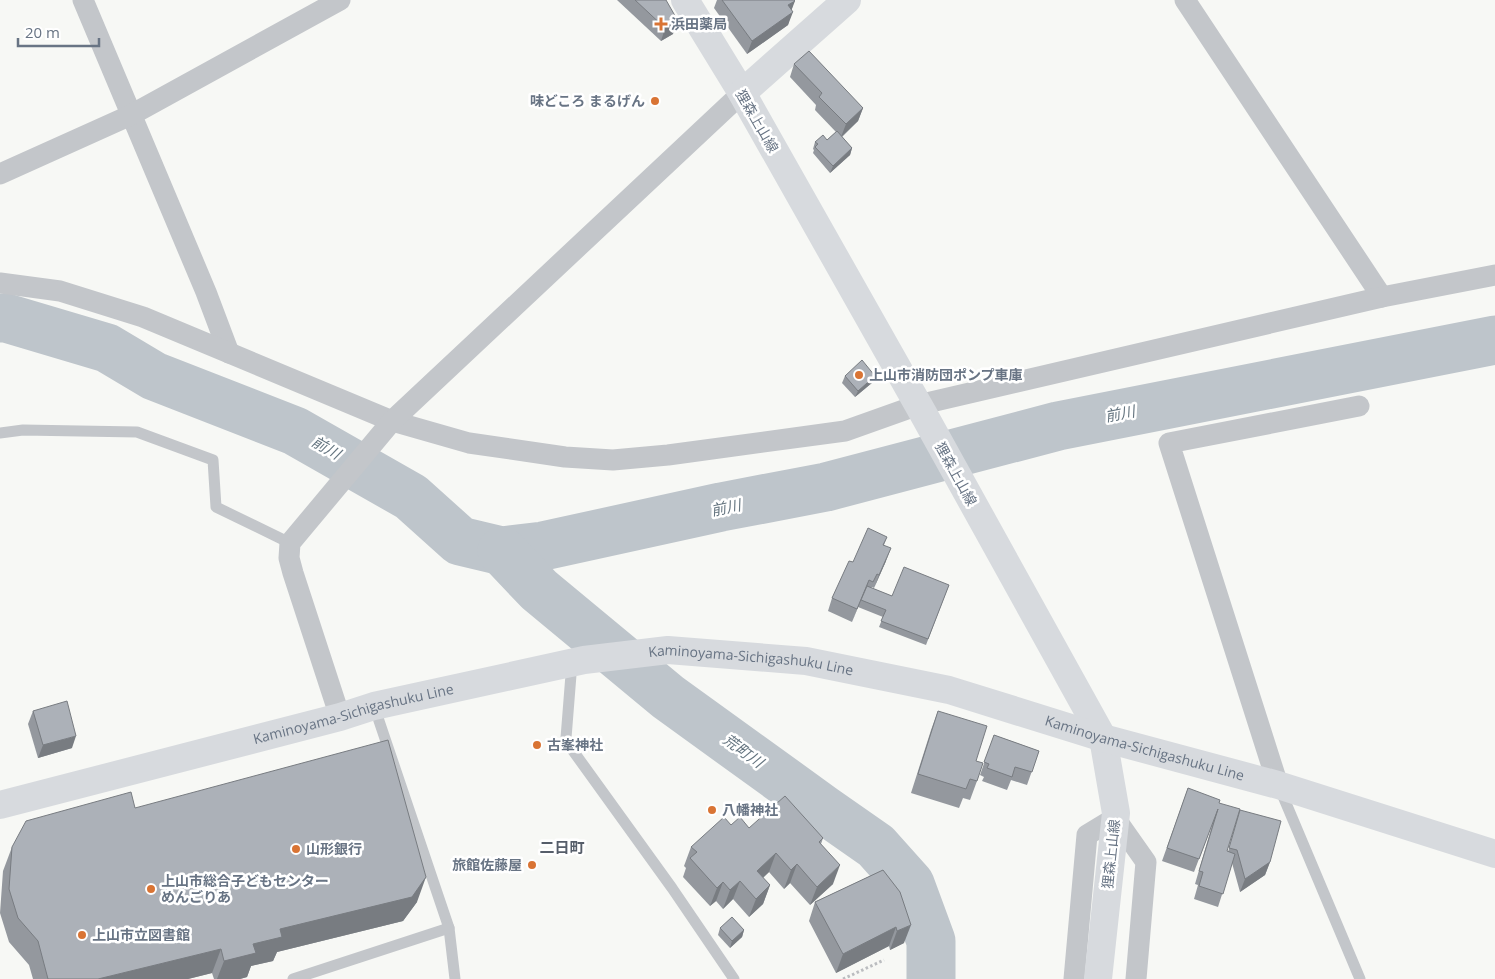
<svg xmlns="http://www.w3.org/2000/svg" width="1495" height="979" font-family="'Open Sans','Noto Sans JP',sans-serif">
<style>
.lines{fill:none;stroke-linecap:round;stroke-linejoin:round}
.river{stroke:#bec5cb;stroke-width:49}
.path{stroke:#bbbdc0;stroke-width:3;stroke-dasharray:2.5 2.5;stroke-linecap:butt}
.lane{stroke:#c3c6ca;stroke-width:11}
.street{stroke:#c3c6ca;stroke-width:21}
.secondary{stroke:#d7dade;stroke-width:28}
.primary{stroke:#d7dade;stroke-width:28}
.wall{fill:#94989e}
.shaded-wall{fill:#787c81}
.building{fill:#acb1b8;stroke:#787c81}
.poi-dot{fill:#d97434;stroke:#fff;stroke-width:2}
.labels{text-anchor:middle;stroke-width:5;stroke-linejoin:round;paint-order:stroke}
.poi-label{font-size:14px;font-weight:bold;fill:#687484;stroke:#fff;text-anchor:start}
.street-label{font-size:14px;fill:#687484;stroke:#fff}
.water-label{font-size:15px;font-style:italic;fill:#64747f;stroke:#fff}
.neighbourhood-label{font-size:15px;font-weight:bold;fill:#565e6a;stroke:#fff}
</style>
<rect width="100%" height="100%" fill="#f7f8f5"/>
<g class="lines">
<!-- river -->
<g class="river">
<polyline points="0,318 6,318 107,348 154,376 295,431 411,497 460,541 502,551 543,546 721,507 826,487 1058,426 1495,340"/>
<polyline points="502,551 539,590 668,697 823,809 876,846 910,884 931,941 931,979"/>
</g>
<!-- path -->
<polyline class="path" points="843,979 884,960"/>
<!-- lane -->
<g class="lane">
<polyline points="0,433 23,430 137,432 213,460 216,507 290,543"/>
<polyline points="572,662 566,738 571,748 672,888 734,979"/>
<polyline points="374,706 449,928 455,979"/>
<polyline points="1280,789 1360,979"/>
<polyline points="293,979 449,928"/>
</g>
<!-- street -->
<g class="street">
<polyline points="83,0 206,292 229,353"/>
<polyline points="1185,0 1382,297"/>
<polyline points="0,174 131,115 340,0"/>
<polyline points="0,283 60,291 143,317 392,421 469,443 565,457 613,460 668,455 845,431 918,405 1382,297 1495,275"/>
<polyline points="340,717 293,573 289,558 290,543 392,421 742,93"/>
<polyline points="1278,785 1169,443 1359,406"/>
<polyline points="1074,979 1087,835 1115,818 1146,862 1136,979"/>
</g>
<!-- secondary -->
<g class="secondary">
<polyline points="685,0 742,93 924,415 1103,738 1116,813 1098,979"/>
<polyline points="742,93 847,0"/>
</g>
<!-- primary -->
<path class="primary" id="s1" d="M0,805L340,717L374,706L584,660L668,650L806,661L949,690L1103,738L1278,785L1495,854"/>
</g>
<!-- wall -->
<g class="wall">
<polygon points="617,0 666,0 673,34 661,41"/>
<polygon points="717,0 794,0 788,25 747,54 714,8"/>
<polygon points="794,64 863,108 858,121 842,137 852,148 850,155 830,173 813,153 814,150 813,149 815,142 827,140 836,132 815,110 816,105 790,77"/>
<polygon points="845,376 873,382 855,397 842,383"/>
<polygon points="887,537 884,545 886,561 874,588 872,587 871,588 892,596 949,585 926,645 879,627 883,617 858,607 852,622 828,611 832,598 853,562"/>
<polygon points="33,711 72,748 38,758 28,724"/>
<polygon points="938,711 976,761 977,781 970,800 963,798 959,808 911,793 931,730"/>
<polygon points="994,735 1039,751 1027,785 1011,780 1007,790 982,781 984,777 980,775"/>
<polygon points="1188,788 1219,803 1227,851 1228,852 1236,823 1240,810 1270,862 1265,875 1240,892 1232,863 1218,907 1194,899 1198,885 1195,884 1213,822 1194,872 1162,861"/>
<polygon points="135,808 417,902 403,921 277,952 273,961 251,966 247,977 240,979 214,979 212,973 188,979 33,979 29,965 9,942 0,913 3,871 12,847"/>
<polygon points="731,825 749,828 823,838 821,844 833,884 810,905 790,883 784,889 769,872 763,878 770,885 763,904 749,917 733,899 723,909 716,901 710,906 683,877 686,868 684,866 691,847"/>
<polygon points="883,870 904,943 890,950 889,946 836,973 809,921 815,902"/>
<polygon points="720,928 744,930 742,937 730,948 718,935"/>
</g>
<!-- shaded-wall -->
<g class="shaded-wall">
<polygon points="795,1 790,14 793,12 788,25 747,54 752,41 788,5"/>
<polygon points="678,21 673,34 661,41 665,28"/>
<polygon points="863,108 858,121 841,137 846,124"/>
<polygon points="852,148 850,155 830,173 833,166"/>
<polygon points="875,376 873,382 855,397 858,391"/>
<polygon points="891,548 886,561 874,588 879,575"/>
<polygon points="869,580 865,593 861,600 852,622 857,609"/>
<polygon points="76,736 72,748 38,758 43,745"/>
<polygon points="776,853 769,872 750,889 757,871"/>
<polygon points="1270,862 1265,875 1240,892 1245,879"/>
<polygon points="797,864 790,883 784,889 791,870"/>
<polygon points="840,865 833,884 810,905 817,887"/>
<polygon points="426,877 417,902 403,921 277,952 273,961 251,966 247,977 240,979 217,979 224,961 280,929"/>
<polygon points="740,881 733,899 723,909 730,890"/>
<polygon points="723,882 716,901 710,906 717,888"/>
<polygon points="770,885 763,904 749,917 756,899"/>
<polygon points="911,925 904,943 890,950 897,931"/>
<polygon points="896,927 889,946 836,973 843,954"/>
<polygon points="744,930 742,937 730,948 732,941"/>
<polygon points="221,949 212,973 188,979 98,979"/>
</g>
<!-- building -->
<g class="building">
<polygon points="635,0 666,0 678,21 665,28"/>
<polygon points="722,0 794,0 795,1 788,5 793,12 752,41"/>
<polygon points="809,51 863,108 846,124 819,97 822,93 794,64"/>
<polygon points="837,131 852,148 833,166 815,147 818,144 815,142 823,135 827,140"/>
<polygon points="862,360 875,376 858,391 845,376"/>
<polygon points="868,528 887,537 883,545 891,548 879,575 877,574 873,582 869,580 857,609 832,598 849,561 853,562"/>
<polygon points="904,567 949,585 928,639 881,621 886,610 861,600 867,586 892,596"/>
<polygon points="67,701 76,736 43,745 33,711"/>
<polygon points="938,711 987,726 976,761 983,763 977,781 970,779 966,789 918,774"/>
<polygon points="994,735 1039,751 1032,772 1015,767 1012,777 987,768 989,764 984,762"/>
<polygon points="388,740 426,877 412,897 280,929 282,937 253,944 256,953 224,961 221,949 98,979 48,979 38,941 18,918 9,889 12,847 26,821 131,792 135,808"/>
<polygon points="1188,788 1220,800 1219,803 1240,809 1227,851 1235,854 1223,894 1199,886 1203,872 1199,871 1218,809 1199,859 1167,848"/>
<polygon points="785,796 823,838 819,842 840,865 817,887 797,864 791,870 776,853 757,871 770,885 756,899 740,881 730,890 723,882 717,888 690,858 697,852 691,847 724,817 731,825 740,817 749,828"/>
<polygon points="1240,810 1281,821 1270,862 1245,879 1237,850 1229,848"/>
<polygon points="883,870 900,892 911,925 897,931 896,927 843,954 815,902"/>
<polygon points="732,917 744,930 732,941 720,928"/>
</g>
<!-- markers -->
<g class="poi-dot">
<path d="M658.5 16.5h5v5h5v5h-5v5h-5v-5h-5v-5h5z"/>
<circle cx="655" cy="101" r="5"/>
<circle cx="859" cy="375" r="5"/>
<circle cx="537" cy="745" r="5"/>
<circle cx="712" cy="810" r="5"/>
<circle cx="296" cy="849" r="5"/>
<circle cx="532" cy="865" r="5"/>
<circle cx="151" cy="889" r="5"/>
<circle cx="82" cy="935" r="5"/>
</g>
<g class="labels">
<!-- poi labels -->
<g class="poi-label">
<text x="671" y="29">浜田薬局</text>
<text x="645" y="106" text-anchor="end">味どころ まるげん</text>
<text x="869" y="380">上山市消防団ポンプ車庫</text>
<text x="547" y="750">古峯神社</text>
<text x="722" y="815">八幡神社</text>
<text x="306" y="854">山形銀行</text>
<text x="522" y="870" text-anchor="end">旅館佐藤屋</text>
<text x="161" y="886">上山市総合子どもセンター<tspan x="161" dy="16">めんごりあ</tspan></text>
<text x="92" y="940">上山市立図書館</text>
</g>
<!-- street labels -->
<g class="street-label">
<text transform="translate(757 121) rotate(60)" y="5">狸森上山線</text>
<text transform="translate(956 474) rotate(61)" y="5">狸森上山線</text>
<text dy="5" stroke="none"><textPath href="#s1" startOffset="770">Kaminoyama-Sichigashuku Line</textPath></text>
<text dy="5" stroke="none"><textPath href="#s1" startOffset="365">Kaminoyama-Sichigashuku Line</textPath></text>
<text dy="5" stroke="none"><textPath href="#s1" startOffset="1175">Kaminoyama-Sichigashuku Line</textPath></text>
<text transform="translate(1111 854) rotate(-84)" y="5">狸森上山線</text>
</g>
<!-- water labels -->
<g class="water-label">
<text transform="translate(1120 414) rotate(-11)" y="5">前川</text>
<text transform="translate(326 448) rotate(30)" y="5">前川</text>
<text transform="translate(726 508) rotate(-12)" y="5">前川</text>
<text transform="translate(743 751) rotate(36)" y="5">荒町川</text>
</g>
<!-- neighbourhood labels -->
<g class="neighbourhood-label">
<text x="562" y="853">二日町</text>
</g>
</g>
<!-- scale -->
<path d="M18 38v8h81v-8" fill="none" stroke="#687484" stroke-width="2.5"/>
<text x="25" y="38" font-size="15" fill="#687484" stroke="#ffffff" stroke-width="4" paint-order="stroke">20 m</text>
</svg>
